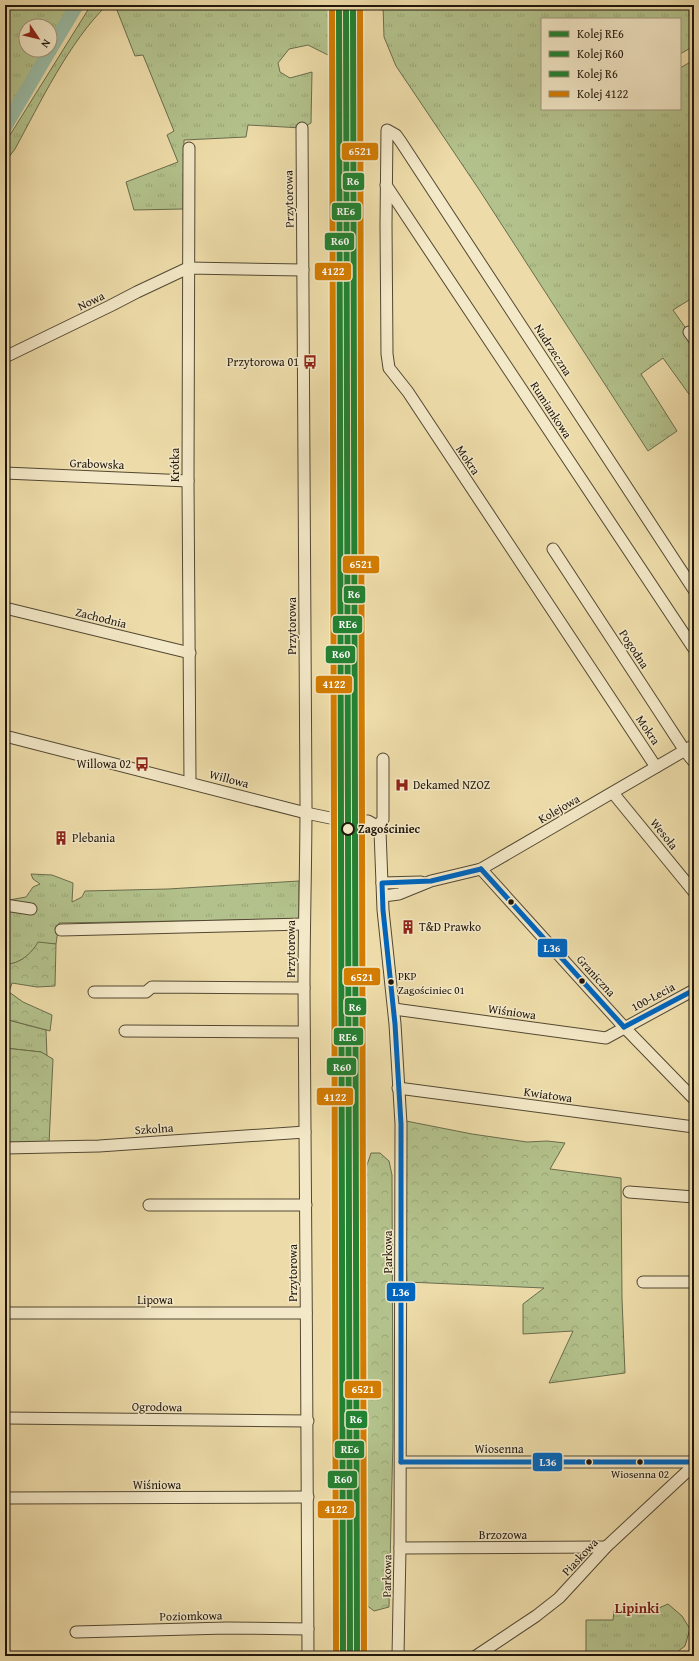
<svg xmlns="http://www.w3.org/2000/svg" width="699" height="1661" font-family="'Gentium Book Plus',serif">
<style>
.grass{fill:url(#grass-tufts);stroke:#6a6c4c}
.forest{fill:url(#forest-crowns);stroke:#6a6c4c}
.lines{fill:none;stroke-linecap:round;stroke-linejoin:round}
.river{stroke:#9abca5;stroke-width:14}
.minor-casing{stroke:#534832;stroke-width:13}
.minor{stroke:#f3e8c7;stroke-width:11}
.bus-1-casing{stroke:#f3e8c7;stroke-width:8}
.bus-1{stroke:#0065bd;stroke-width:5}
.rail-1-casing{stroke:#f3e8c7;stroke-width:9}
.rail-2-casing{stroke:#f3e8c7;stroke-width:9}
.rail-3-casing{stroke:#f3e8c7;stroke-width:9}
.rail-4-casing{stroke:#f3e8c7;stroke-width:9}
.rail-5-casing{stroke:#f3e8c7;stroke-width:9}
.rail-1{stroke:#238132;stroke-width:6}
.rail-2{stroke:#238132;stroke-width:6}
.rail-3{stroke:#238132;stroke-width:6}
.rail-4{stroke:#d27c02;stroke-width:6}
.rail-5{stroke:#d27c02;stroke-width:6}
.stop-dot{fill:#f3e8c7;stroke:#20160b;stroke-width:2}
.bus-dot{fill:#20160b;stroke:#f3e8c7;stroke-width:1.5}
.labels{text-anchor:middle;stroke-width:3;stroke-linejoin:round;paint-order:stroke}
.bus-label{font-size:11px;fill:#20160b;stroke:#f3e8c7;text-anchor:start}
.street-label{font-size:12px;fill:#20160b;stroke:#f3e8c7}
.poi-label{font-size:12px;fill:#20160b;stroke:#f3e8c7;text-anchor:start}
.stop-label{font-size:12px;font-weight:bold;fill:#20160b;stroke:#f3e8c7;text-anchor:start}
.quarter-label{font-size:14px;font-weight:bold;fill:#7a1f14;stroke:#f3e8c7}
.line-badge{stroke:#f3e8c7;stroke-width:1.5}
.badge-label{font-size:11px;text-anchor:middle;font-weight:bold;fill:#fff}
</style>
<defs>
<pattern id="grass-tufts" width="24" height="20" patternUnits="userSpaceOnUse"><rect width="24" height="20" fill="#b3c28c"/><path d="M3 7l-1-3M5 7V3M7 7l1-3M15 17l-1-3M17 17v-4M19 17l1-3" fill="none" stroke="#9aa677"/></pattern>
<pattern id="forest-crowns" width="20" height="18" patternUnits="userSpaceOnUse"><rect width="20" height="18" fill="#b3c28c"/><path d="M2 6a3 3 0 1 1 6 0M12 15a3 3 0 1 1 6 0" fill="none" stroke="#9aa677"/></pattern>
</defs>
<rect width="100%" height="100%" fill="#eddca9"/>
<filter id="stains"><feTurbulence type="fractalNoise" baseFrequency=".005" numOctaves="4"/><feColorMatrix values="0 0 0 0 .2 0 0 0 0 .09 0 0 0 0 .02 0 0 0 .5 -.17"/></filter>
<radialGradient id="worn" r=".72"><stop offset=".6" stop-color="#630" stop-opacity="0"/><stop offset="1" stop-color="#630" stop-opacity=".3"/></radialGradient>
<!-- grass -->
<g class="grass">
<polygon points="5,5 72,5 50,41 50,26 26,26 26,50 45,50 5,119"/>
<path d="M91,5H107C69,42 40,103 15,149L5,162V143Z"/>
<polygon points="115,5 339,5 338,50 328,55 308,45 289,49 278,63 280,72 290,78 312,72 311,123 302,128 248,125 246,137 184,140 183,209 134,210 126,182 178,162 167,135 174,131 143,55 135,56"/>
<polygon points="383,5 694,5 694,46 680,54 680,19 542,19 542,109 680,109 680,68 694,60 694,297 673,310 694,340 694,395 691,397 663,358 641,374 677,431 648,451 480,191 396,66 384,37"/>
<path d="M31,874L52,875L73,883L72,902L82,897L85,891L168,889L299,881V919L59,923L56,944L38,943C32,953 19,965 5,964V900H9L26,897L33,887L40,884L33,879Z"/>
<polygon points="5,1019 46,1030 47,1056 41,1052 5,1048"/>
<polygon points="668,1604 682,1616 690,1629 685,1646 673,1655 675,1656 586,1656 586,1620 613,1620 614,1611 652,1611"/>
</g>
<!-- forest -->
<g class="forest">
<path d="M38,942L56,944L55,986L37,987L12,983L9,992L23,1002L52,1015L50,1031L5,1019V964C19,965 32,953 38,942Z"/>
<polygon points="5,1048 41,1052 53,1059 49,1144 5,1142"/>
<polygon points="406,1121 472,1134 527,1142 547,1141 565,1143 550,1169 621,1178 622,1299 625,1373 549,1383 573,1331 523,1334 523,1304 544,1288 407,1282 403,1170"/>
<polygon points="371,1153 380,1153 389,1161 392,1175 393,1439 389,1607 374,1611 365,1604 361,1335 363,1177"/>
</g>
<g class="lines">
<!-- river -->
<g class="river">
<polyline points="50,50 77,5"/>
<polyline points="5,127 50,50"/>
</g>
<defs>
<g id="minor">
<path d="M302,128C304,353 306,578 306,804C306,865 304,927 304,988C305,1211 308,1433 308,1656"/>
<polyline points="189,148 188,481 190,782"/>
<polyline points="386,185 694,649"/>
<polyline points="689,332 694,339"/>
<polyline points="5,357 110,306 137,292 188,268 303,270"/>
<polyline points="5,473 188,481"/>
<polyline points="553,549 685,751 694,762"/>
<polyline points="5,608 190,653"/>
<polyline points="5,736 306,813 340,820 368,821 377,826 380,831 383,910 395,1024 401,1124 400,1548 398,1656"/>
<polyline points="656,767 408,392 389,368 387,354 386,224 387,130 396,135 401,142 694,590"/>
<polyline points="613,793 694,892"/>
<polyline points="377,826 383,820 383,759"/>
<polyline points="481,869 624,1027 694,1099"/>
<polyline points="382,883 421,882"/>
<polyline points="383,896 399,894 431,881 481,869 694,745"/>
<polyline points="5,905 31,909"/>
<polyline points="61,930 304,924"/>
<polyline points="94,992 146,992 152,987 304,988"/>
<polyline points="394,1009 606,1038 694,990"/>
<polyline points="125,1031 304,1032"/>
<polyline points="398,1088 694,1127"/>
<polyline points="5,1148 99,1146 305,1132"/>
<polyline points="629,1192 694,1197"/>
<polyline points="149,1205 306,1205"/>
<polyline points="643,1282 694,1282"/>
<polyline points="5,1313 306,1313"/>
<polyline points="5,1418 308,1421"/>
<polyline points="401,1462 694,1462"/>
<polyline points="5,1498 308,1497"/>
<polyline points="400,1548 606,1547"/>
<polyline points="76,1632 226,1628 308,1629"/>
<polyline points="476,1656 536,1616 559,1598 606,1547 694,1465"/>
</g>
</defs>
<!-- minor casing -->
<use href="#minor" class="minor-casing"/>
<!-- minor -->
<use href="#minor" class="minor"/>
<defs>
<g id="bus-1">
<polyline points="481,869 624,1027"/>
<polyline points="624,1027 694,990"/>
<polyline points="401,1462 401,1124 395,1024 383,910 382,883 431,881 481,869"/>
<polyline points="401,1462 694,1462"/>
</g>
</defs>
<!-- bus-1 casing -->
<use href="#bus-1" class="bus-1-casing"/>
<!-- bus-1 -->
<use href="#bus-1" class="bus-1"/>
<defs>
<polyline id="rail-1" points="346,5 350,1656"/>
<polyline id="rail-2" points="339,5 343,1656"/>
<polyline id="rail-3" points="353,5 357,1656"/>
<polyline id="rail-4" points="332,5 336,1656"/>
<polyline id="rail-5" points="360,5 364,1656"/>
</defs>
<!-- rail-1 casing -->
<use href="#rail-1" class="rail-1-casing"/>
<!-- rail-2 casing -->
<use href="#rail-2" class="rail-2-casing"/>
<!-- rail-3 casing -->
<use href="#rail-3" class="rail-3-casing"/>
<!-- rail-4 casing -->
<use href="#rail-4" class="rail-4-casing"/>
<!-- rail-5 casing -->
<use href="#rail-5" class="rail-5-casing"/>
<!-- rail-1 -->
<use href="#rail-1" class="rail-1"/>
<!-- rail-2 -->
<use href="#rail-2" class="rail-2"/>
<!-- rail-3 -->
<use href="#rail-3" class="rail-3"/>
<!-- rail-4 -->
<use href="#rail-4" class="rail-4"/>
<!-- rail-5 -->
<use href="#rail-5" class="rail-5"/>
</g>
<!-- icons -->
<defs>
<symbol id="bus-bare" viewBox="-9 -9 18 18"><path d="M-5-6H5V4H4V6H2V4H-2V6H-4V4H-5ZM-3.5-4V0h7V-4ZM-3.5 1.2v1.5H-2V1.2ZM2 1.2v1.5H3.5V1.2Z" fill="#8f2418" stroke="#f3e8c7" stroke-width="2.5" paint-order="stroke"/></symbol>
<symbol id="hospital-bare" viewBox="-9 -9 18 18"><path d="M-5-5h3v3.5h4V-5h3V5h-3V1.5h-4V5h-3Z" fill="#8f2418" stroke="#f3e8c7" stroke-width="2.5" paint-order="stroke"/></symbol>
<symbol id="building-bare" viewBox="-9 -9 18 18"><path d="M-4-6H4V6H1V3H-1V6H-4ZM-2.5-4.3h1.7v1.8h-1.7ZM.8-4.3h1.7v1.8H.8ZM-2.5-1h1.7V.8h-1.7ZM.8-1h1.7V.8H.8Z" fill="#8f2418" stroke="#f3e8c7" stroke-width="2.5" paint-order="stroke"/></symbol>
</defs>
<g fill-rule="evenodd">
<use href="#bus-bare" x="300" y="352" width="20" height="20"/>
<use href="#bus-bare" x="132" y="754" width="20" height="20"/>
<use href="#hospital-bare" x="392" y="775" width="20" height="20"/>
<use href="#building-bare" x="51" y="828" width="20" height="20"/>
<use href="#building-bare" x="398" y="917" width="20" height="20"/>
</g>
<!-- markers -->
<circle class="stop-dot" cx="348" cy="829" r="6"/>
<g class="bus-dot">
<circle cx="511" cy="902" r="3.5"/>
<circle cx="582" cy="981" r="3.5"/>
<circle cx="391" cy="982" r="3.5"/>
<circle cx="589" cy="1462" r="3.5"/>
<circle cx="640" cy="1462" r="3.5"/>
</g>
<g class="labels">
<!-- bus labels -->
<g class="bus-label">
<text x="398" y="980">PKP<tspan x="398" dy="14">Zagościniec 01</tspan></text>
<text x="640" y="1478" text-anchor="middle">Wiosenna 02</text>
</g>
<!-- street labels -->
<g class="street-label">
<text transform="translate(289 199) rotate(-91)" y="4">Przytorowa</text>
<text transform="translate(91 301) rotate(-26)" y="4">Nowa</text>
<text transform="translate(553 350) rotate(57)" y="4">Nadrzeczna</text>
<text transform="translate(551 410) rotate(57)" y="4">Rumiankowa</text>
<text transform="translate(468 460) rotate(56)" y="4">Mokra</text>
<text transform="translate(97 464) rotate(2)" y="4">Grabowska</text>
<text transform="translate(175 465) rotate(-90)" y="4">Krótka</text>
<text transform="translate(101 618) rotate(14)" y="4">Zachodnia</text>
<text transform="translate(292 626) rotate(-90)" y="4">Przytorowa</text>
<text transform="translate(634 649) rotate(57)" y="4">Pogodna</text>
<text transform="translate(648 730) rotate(56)" y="4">Mokra</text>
<text transform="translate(229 779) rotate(15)" y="4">Willowa</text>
<text transform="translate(559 809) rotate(-30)" y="4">Kolejowa</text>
<text transform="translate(664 834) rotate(51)" y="4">Wesoła</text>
<text transform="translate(291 949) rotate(-90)" y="4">Przytorowa</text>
<text transform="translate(596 976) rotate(48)" y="4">Graniczna</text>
<text transform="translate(653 997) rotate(-28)" y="4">100-Lecia</text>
<text transform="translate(512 1012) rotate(8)" y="4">Wiśniowa</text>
<text transform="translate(548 1095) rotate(8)" y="4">Kwiatowa</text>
<text transform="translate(154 1129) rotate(-4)" y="4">Szkolna</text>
<text transform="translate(388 1252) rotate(-90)" y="4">Parkowa</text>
<text transform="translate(293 1273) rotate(-90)" y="4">Przytorowa</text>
<text x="155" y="1304">Lipowa</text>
<text transform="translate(157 1407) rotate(1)" y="4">Ogrodowa</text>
<text x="499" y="1453">Wiosenna</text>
<text x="157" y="1489">Wiśniowa</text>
<text x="503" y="1539">Brzozowa</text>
<text transform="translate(580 1557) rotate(-47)" y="4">Piaskowa</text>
<text transform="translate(387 1576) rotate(-89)" y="4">Parkowa</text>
<text transform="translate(191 1616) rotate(-1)" y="4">Poziomkowa</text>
</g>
<!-- poi labels -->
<g class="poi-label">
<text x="299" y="366" text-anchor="end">Przytorowa 01</text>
<text x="131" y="768" text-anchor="end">Willowa 02</text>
<text x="413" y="789">Dekamed NZOZ</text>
<text x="72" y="842">Plebania</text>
<text x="419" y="931">T&amp;D Prawko</text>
</g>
<!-- stop labels -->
<g class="stop-label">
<text x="358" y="833">Zagościniec</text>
</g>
<!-- quarter labels -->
<g class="quarter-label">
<text x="637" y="1613">Lipinki</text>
</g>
</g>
<g class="line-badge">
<rect x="341" y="142" width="38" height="19" rx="4" fill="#d27c02"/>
<rect x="342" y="172" width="23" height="19" rx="4" fill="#238132"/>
<rect x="331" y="202" width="31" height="19" rx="4" fill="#238132"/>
<rect x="324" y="232" width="31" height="19" rx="4" fill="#238132"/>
<rect x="314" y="262" width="38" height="19" rx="4" fill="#d27c02"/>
<rect x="342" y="555" width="38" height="19" rx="4" fill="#d27c02"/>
<rect x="343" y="585" width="23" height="19" rx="4" fill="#238132"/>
<rect x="332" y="615" width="31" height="19" rx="4" fill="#238132"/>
<rect x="325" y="645" width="31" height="19" rx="4" fill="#238132"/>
<rect x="315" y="675" width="38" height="19" rx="4" fill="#d27c02"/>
<rect x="537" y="938" width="31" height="20" rx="4" fill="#0065bd"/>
<rect x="343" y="967" width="38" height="19" rx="4" fill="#d27c02"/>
<rect x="344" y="997" width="23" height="19" rx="4" fill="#238132"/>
<rect x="333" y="1027" width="31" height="19" rx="4" fill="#238132"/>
<rect x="326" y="1057" width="31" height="19" rx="4" fill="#238132"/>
<rect x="316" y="1087" width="38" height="19" rx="4" fill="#d27c02"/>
<rect x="386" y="1282" width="30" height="20" rx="4" fill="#0065bd"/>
<rect x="344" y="1380" width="38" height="19" rx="4" fill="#d27c02"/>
<rect x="345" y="1410" width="23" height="19" rx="4" fill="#238132"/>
<rect x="334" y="1440" width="31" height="19" rx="4" fill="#238132"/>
<rect x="532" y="1452" width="31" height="20" rx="4" fill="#0065bd"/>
<rect x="327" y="1470" width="31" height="19" rx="4" fill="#238132"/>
<rect x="317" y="1500" width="38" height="19" rx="4" fill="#d27c02"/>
</g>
<g class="badge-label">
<text x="360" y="155">6521</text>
<text x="353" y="185">R6</text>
<text x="346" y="215">RE6</text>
<text x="340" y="245">R60</text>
<text x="333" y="275">4122</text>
<text x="361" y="568">6521</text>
<text x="354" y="598">R6</text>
<text x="348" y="628">RE6</text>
<text x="341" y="658">R60</text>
<text x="334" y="688">4122</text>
<text x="552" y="952">L36</text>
<text x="362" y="981">6521</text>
<text x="355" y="1011">R6</text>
<text x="348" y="1041">RE6</text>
<text x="342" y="1071">R60</text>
<text x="335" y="1101">4122</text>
<text x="401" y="1296">L36</text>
<text x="363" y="1393">6521</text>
<text x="356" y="1423">R6</text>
<text x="350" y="1453">RE6</text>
<text x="548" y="1466">L36</text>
<text x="343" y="1483">R60</text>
<text x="336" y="1513">4122</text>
</g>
<!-- margin -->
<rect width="699" height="1661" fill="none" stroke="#eddca9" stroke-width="20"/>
<rect x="6" y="6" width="687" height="1649" fill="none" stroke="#20160b" stroke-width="2"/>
<rect x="10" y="10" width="679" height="1641" fill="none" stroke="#20160b"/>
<!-- legend -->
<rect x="541" y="18" width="140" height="92" fill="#f3e8c7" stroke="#9f947c"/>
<rect x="549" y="31" width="20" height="6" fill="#238132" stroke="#9f947c"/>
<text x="577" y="38" font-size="12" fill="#20160b">Kolej RE6</text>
<rect x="549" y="51" width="20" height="6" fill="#238132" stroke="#9f947c"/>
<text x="577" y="58" font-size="12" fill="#20160b">Kolej R60</text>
<rect x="549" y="71" width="20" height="6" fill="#238132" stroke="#9f947c"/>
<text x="577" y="78" font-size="12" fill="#20160b">Kolej R6</text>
<rect x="549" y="91" width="20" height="6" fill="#d27c02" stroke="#9f947c"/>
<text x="577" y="98" font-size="12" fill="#20160b">Kolej 4122</text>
<!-- north arrow -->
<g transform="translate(38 38) rotate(125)"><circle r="19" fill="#f3e8c7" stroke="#9f947c"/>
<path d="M0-3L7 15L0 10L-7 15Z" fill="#8f2418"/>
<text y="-6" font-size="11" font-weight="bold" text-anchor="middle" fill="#20160b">N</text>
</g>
<rect width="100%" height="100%" filter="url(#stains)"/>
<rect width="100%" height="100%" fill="url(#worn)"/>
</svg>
